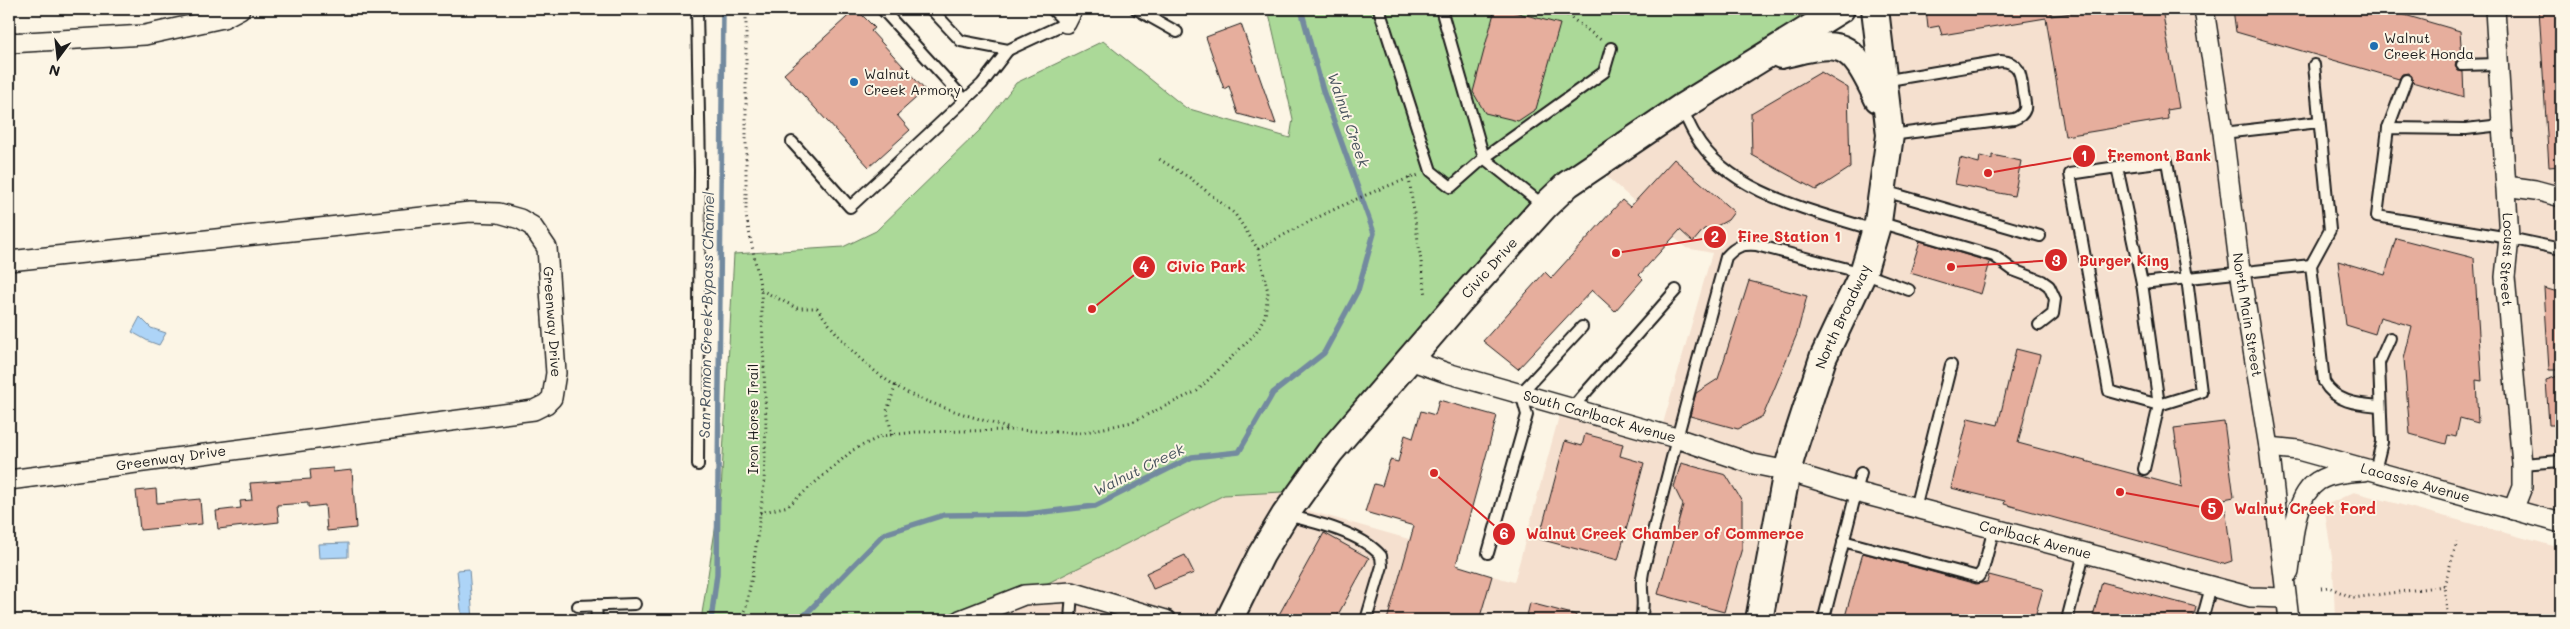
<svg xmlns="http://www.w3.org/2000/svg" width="2570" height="629" font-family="Mali,sans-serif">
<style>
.built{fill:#f5e0cf}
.green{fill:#abd998;stroke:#647a5a}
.water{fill:#add4f7;stroke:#738a9f}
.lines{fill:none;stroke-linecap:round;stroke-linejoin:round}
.stream{stroke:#738a9f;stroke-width:5.5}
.building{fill:#e6ae9d;stroke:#1c1c1c}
.lane-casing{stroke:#1c1c1c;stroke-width:14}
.street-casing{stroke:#1c1c1c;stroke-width:22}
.secondary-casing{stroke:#1c1c1c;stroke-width:30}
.path{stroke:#1c1c1c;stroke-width:3;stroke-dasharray:1 4;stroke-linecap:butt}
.lane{stroke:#fcf5e5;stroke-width:10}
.street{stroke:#fcf5e5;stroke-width:19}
.secondary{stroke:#fcf5e5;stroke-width:26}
.poi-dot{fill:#1f6fb2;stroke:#fcf5e5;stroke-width:2}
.labels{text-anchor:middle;stroke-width:4;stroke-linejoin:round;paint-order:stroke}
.poi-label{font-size:14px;fill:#1c1c1c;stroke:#fcf5e5;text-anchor:start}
.street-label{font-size:14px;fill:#1c1c1c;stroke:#fcf5e5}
.water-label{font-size:15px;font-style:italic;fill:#48535e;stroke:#fcf5e5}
.leader{fill:none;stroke:#d62828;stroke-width:2}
.callout-dot{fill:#d62828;stroke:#fcf5e5;stroke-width:2}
.mark-label{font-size:15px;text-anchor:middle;font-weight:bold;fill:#fff}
.callout-label{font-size:15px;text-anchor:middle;font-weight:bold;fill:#d62828;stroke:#fcf5e5;stroke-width:4;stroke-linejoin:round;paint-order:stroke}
</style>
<rect width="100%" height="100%" fill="#fcf5e5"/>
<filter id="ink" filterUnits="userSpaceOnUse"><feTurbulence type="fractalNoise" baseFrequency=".02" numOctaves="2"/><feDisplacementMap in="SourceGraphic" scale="10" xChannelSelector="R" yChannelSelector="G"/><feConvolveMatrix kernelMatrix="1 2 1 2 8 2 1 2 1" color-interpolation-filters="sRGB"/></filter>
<g filter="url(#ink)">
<!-- built -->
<g class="built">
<polygon points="1875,9 2561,9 2561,523 2270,447 2289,620 960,620 1024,595 1224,495 1302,491 1292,506 1444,549 1441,561 1514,582 1562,405 1660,434 1712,253 1686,248 1595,166 1756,61 1830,45 1889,123"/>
<polygon points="2354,492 2561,548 2561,620 2335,620 2333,564 2324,506"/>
</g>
<!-- green -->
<polygon class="green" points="1268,9 1841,9 1568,184 1302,491 1224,495 1024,595 960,620 701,620 721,492 734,254 843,247 876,231 980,130 1016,83 1103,41 1186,108 1290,138 1293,119"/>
<!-- water -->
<g class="water">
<polygon points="140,317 151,328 166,333 159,345 148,341 132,332"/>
<polygon points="348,543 348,557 319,558 318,544"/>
<polygon points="469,569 473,620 462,620 457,570"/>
</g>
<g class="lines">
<!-- stream -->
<g class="stream">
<polyline points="711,620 717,574 723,9"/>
<polyline points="800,620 884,534 944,515 1027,514 1095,506 1192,457 1239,452 1273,393 1324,353 1358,290 1374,233 1323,91 1301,9"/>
</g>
</g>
<!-- building -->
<g class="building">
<polygon points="856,9 875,28 871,31 925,90 897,115 910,130 869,167 784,74"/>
<polygon points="1495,9 1503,9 1560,24 1536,109 1518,121 1485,113 1473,92"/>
<polygon points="1926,9 2051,9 2051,16 2099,9 2162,9 2179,108 2167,110 2168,119 2065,136 2046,18 1942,35 1939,26 1928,28"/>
<polygon points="2233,9 2384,9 2460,31 2462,58 2456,61 2455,66 2458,71 2463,72 2464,97 2412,82 2412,76 2408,73 2402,74 2399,79 2236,32"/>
<polygon points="2539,9 2561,9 2561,166 2549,167"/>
<polygon points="1241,24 1276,124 1238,114 1229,86 1224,89 1206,37"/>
<polygon points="1821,72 1848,88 1850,168 1816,190 1752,155 1751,113"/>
<polygon points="1992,155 2021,161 2014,196 1955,184 1960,158 1979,163 1980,156 1992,159"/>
<polygon points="1674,159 1734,212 1728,220 1715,227 1704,229 1693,242 1680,230 1639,275 1643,279 1615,311 1592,290 1518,369 1483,341 1545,272 1551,278 1622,200 1630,207"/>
<polygon points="2396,238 2474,258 2482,381 2476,380 2478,423 2460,418 2456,437 2448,435 2446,444 2410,434 2404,359 2412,326 2380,317 2375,334 2346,325 2338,261 2385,275"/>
<polygon points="1920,241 1990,262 1981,294 1910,273"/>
<polygon points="1749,281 1807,296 1797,334 1763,416 1738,429 1690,416 1696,393 1718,379"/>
<polygon points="2544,288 2561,293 2561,370 2549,370"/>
<polygon points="2016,349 2040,355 2018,443 2182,487 2174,428 2224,422 2234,497 2224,499 2232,561 2223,564 2004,504 2005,501 1951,488 1968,418 1998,425"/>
<polygon points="2561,375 2561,425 2549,425 2546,380"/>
<polygon points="1439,400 1497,416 1456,565 1492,576 1479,620 1387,620 1414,526 1365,512 1374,484 1382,486 1390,460 1398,462 1405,435 1413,438 1421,411 1435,415"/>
<polygon points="1585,434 1623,444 1620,456 1644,463 1618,560 1539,539 1565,441 1582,446"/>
<polygon points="1681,463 1726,475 1742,501 1742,548 1724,612 1658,594 1683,505 1674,487"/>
<polygon points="333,468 333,472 352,470 356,528 327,531 325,505 308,507 308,503 277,505 279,522 218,529 216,511 241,508 240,501 252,500 250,483 311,479 310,470"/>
<polygon points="156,489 157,503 200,499 202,524 140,530 136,491"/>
<polygon points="1324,533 1369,558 1335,620 1276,620"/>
<polygon points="1863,553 1976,584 1987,582 1989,575 2043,589 2034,620 1844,620"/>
<polygon points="1185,555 1194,573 1153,589 1146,573"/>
<polygon points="2102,582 2196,607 2193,620 2092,620"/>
<polygon points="1530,603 1576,615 1575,620 1526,620"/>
</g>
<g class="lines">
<defs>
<g id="lane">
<polyline points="697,9 700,170 698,465"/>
<polyline points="882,9 965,100"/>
<polyline points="931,9 961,41 1008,50 1066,23 1052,9"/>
<polyline points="1136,9 1177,32"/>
<polyline points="1379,9 1431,171 1451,187 1484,158 1441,9"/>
<path d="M2314,65L2330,230L2311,265L2324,382C2336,403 2358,404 2380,406"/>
<polyline points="2462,65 2498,64"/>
<path d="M1883,81L2001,61C2021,62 2021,76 2023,93C2024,97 2026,104 2025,109C2023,115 2019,117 2014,119L1891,135"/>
<path d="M1682,108C1686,117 1690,127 1695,135C1729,194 1815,211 1874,230"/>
<polyline points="2501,125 2466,129 2388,128 2377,216 2509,238 2561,249"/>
<polyline points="2388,128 2406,80"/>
<polyline points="2223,133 2319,122"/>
<polyline points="792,142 850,207 982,84 1008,50"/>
<polyline points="2117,167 2070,174 2109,391 2159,405 2201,392 2187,278 2167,161 2117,167 2142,283"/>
<polyline points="1884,191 2040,236"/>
<polyline points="1544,206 1484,158 1604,72 1611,48"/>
<polyline points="1878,222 1994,256 2013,270 2042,281 2049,286 2055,299 2053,314 2039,325"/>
<polyline points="1572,408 1676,290"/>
<polyline points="2522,464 2561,461"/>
<polyline points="2144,469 2159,405 2142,283 2311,265"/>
<polyline points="2375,471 2382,442 2379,363 2390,338"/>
<polyline points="1915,508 1951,365"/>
<path d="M1286,515C1315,522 1362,533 1381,556L1382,566L1366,620"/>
<polyline points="1843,541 1978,577 1983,570 1994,528"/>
<polyline points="1488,553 1527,415 1521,393 1582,327"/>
<polyline points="596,605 597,620"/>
<polyline points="578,606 635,604"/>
<polyline points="1070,620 1072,592"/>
<path d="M1641,620C1646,601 1639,589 1643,572C1669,466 1697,362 1726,257C1736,246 1742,244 1756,245L1863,273L1909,290"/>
<polyline points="1832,620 1824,618 1861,473"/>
<polyline points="2067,620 2084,553"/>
<polyline points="2202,620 2211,587"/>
</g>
<g id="street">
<path id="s1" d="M2204,9L2223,133L2240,271L2269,447L2289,620"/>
<path id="s2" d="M2495,9L2509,238L2505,277L2522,464V487L2513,510"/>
<polyline points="1066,23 1073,9"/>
<polyline points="9,43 145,35 223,18 240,9"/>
<polyline points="2506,186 2535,190 2561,197"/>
<path id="s3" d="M9,261L470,212L499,213L520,219L532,226L547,248L556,373L552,398L546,404L534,410L9,480"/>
<path id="s4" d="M1410,360L1447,373L1676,438L1753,464L1787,471L1856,492L2251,597L2285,598"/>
<path id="s5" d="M2269,447L2298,450L2561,523"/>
<path d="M2289,572C2293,545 2292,498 2318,481C2331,473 2349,472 2364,471"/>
<polyline points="960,620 1024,595 1072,592 1166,620"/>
</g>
<g id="secondary">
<path d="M1781,55C1843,39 1850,40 1878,99"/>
<path id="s6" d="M1229,620L1261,555L1285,515L1330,452L1458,303L1544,207L1568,184L1682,107L1841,9"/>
<path id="s7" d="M1759,620L1787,471L1795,444L1823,358L1863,273L1878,222L1890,135L1875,9"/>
</g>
</defs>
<!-- lane casing -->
<use href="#lane" class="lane-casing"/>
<!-- street casing -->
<use href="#street" class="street-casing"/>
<!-- secondary casing -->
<use href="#secondary" class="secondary-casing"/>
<!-- path -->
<g class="path">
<polyline points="1554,9 1562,11 1601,40"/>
<polyline points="1409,178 1426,296"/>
<path d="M1258,249C1309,221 1363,193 1419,175"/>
<path d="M761,290L797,308H817C842,343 873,376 912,395C943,409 978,418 1010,429"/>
<polyline points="892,435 887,411 896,384"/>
<polyline points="760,513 788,506 853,450 882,436 916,432 1013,430 1081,433 1132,422 1197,391 1255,334 1265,316 1268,292 1258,249 1235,214 1190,178 1159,159"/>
<polyline points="2321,588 2329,587 2353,598 2444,586"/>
<polyline points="740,620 746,607 752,576 764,485 766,422 761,290 746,216 746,9"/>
<polyline points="2448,620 2444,586 2457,542"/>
</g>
<!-- lane -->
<use href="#lane" class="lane"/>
<!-- street -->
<use href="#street" class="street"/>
<!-- secondary -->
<use href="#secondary" class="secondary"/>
</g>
</g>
<!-- markers -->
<g class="poi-dot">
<circle cx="2374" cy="46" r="5"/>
<circle cx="854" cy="82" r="5"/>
</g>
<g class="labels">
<!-- poi labels -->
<g class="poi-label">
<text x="2384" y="43">Walnut<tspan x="2384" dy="16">Creek Honda</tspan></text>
<text x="864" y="79">Walnut<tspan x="864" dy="16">Creek Armory</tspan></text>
</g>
<!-- street labels -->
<g class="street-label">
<text dy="5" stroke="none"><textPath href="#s2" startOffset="251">Locust Street</textPath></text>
<text dy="5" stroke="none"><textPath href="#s6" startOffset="440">Civic Drive</textPath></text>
<text dy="5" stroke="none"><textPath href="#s1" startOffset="309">North Main Street</textPath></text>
<text dy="5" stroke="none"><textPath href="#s7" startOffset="316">North Broadway</textPath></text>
<text dy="5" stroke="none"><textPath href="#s3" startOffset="629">Greenway Drive</textPath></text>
<text dy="5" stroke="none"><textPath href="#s4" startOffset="198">South Carlback Avenue</textPath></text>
<text transform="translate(753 419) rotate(-90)" y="5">Iron Horse Trail</text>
<text transform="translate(171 458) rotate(-8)" y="5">Greenway Drive</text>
<text dy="5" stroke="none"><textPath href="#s5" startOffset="151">Lacassie Avenue</textPath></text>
<text dy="5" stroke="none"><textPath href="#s4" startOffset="651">Carlback Avenue</textPath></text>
</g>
<!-- water labels -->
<g class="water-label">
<text transform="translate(1348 120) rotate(71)" y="5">Walnut Creek</text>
<text transform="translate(707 315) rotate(-89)" y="5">San Ramon Creek Bypass Channel</text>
<text transform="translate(1139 470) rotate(-26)" y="5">Walnut Creek</text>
</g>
</g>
<!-- callouts -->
<path class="leader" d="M1988 173L2084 156M1616 253L1715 237M1951 267L2056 260M1092 309L1144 267M2120 492L2212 509M1434 473L1504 534"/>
<g class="callout-dot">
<circle cx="1988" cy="173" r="5"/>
<circle cx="1616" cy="253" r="5"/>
<circle cx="1951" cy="267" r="5"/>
<circle cx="1092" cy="309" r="5"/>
<circle cx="2120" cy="492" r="5"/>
<circle cx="1434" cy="473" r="5"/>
<circle cx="2084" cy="156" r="12"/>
<circle cx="1715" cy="237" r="12"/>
<circle cx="2056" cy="260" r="12"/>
<circle cx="1144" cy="267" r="12"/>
<circle cx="2212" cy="509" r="12"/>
<circle cx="1504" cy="534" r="12"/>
</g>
<g class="mark-label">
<text x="2084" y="161">1</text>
<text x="1715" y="242">2</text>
<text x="2056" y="266">3</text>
<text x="1144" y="272">4</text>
<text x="2212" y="514">5</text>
<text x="1504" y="539">6</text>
</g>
<g class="callout-label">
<text x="2159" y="161">Fremont Bank</text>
<text x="1789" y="242">Fire Station 1</text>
<text x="2124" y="266">Burger King</text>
<text x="1206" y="272">Civic Park</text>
<text x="2305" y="514">Walnut Creek Ford</text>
<text x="1665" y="539">Walnut Creek Chamber of Commerce</text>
</g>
<!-- margin -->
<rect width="2570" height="629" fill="none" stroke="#fcf5e5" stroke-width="30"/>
<rect x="15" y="15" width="2540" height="599" fill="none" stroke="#1c1c1c" stroke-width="2" filter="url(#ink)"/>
<!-- north arrow -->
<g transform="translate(58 58) rotate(195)" stroke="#fcf5e5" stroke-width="4" paint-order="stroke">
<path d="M0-4L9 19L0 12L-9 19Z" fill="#1c1c1c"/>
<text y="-8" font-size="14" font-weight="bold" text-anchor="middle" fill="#1c1c1c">N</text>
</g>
</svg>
